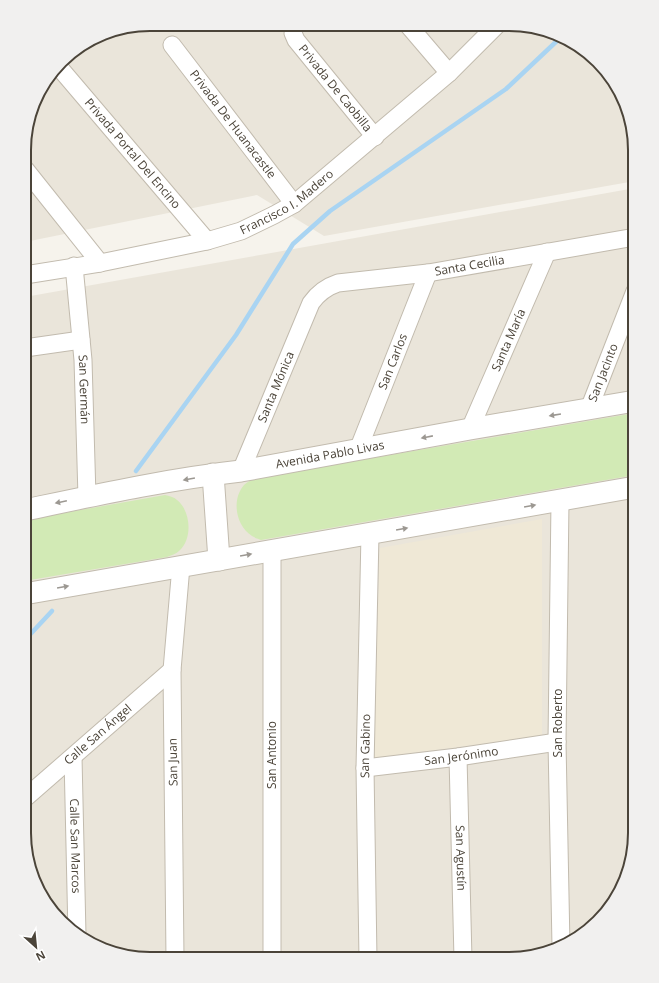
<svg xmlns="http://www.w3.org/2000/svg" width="659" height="983" font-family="'Open Sans',sans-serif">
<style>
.residential{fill:#eae5da}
.education{fill:#efe8d6}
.green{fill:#d2eab5}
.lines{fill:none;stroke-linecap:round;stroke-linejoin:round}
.stream{stroke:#a9d4f2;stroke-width:4.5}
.minor-casing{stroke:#c2bbae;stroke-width:19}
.tertiary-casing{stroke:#c2bbae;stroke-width:23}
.minor{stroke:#fff;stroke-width:17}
.tertiary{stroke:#fff;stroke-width:21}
.oneway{fill:#9c9892}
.labels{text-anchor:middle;stroke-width:3;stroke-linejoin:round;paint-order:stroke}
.street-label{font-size:12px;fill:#4b4439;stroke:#fff}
.rim{fill:none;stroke:#4b4439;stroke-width:2}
</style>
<rect width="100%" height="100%" fill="#f6f3ec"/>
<!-- residential -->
<g class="residential">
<polygon points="150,24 525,25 586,50 625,102 635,150 635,181 324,236 257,195 25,242 25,134 41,87 67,55 110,31"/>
<polygon points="635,188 635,841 628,873 609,909 557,949 509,959 134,958 74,933 34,881 24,833 25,297"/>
</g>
<!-- education -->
<polygon class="education" points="542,519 542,736 373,758 380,548"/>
<!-- green -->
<g class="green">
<path d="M635,413V475L261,540C259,539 255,538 252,536C236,526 231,500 244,485C247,482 251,480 255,478Z"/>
<path d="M165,495C169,496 174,497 177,500C191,511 193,539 179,551C176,554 171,555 167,557L24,581V520Z"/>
</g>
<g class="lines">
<!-- stream -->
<g class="stream">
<polyline points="136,471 236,335 293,244 330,211 506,89 559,39"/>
<polyline points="24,641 52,611"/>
</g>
<defs>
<g id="minor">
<path id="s1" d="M295,24L293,33L296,40L375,137"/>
<polyline points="408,25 449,73"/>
<path id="s2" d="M172,45L294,204"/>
<path id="s3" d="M58,66L207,241"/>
<polyline points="25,169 100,263"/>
<path id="s4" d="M74,266L83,360L87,497"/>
<path id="s5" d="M25,275L100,263L207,241L241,231L274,215L294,204L449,73L497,25"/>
<polyline points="25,348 81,340"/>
<path id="s6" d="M589,409L635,291"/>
<path id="s7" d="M470,429L547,252"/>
<path id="s8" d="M358,450L428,273"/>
<path id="s9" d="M241,471L311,303C318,293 326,287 338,283L428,273L635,237"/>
<polyline points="560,501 557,742 561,946"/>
<polyline points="272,551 272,958"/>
<path id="s10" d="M73,757L77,935"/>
<path id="s11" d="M458,757L463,959"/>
<path id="s12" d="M365,768L458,757L557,742"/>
<path id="s13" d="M24,799L172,670"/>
<polyline points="175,958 172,670 181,566"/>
<path id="s14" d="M368,959L365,768L370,534"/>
</g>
<g id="tertiary">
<polyline points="213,474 219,560"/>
<path id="s15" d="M25,510C96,495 169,479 241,471L470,429L635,401"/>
<polyline points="24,594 635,487"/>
</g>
</defs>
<!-- minor casing -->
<use href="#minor" class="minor-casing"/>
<!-- tertiary casing -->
<use href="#tertiary" class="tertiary-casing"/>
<!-- minor -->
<use href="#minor" class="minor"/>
<!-- tertiary -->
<use href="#tertiary" class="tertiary"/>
</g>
<!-- one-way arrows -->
<defs><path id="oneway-solid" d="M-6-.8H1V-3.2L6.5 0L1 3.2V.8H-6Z"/></defs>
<g class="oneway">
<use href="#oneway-solid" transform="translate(555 415) rotate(171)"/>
<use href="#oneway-solid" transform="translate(427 437) rotate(169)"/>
<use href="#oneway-solid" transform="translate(189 479) rotate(170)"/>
<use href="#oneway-solid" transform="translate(61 502) rotate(168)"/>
<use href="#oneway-solid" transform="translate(530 506) rotate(-10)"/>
<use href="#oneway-solid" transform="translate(402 529) rotate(-10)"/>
<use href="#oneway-solid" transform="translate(246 555) rotate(-10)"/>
<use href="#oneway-solid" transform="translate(63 587) rotate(-10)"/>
</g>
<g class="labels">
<!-- street labels -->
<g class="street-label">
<text dy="4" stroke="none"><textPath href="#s1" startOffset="79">Privada De Caobilla</textPath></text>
<text dy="4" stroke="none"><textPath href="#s2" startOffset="100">Privada De Huanacastle</textPath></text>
<text dy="4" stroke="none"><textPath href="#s3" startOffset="115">Privada Portal Del Encino</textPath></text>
<text dy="4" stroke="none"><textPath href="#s5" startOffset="275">Francisco I. Madero</textPath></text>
<text dy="4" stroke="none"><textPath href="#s9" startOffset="349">Santa Cecilia</textPath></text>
<text dy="4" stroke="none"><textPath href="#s7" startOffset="97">Santa María</textPath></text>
<text dy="4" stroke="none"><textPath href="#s8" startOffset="95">San Carlos</textPath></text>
<text dy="4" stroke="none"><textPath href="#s6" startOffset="39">San Jacinto</textPath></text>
<text dy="4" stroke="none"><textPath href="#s9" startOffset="91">Santa Mónica</textPath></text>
<text dy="4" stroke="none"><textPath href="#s4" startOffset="124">San Germán</textPath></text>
<text dy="4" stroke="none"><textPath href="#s15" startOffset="310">Avenida Pablo Livas</textPath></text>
<text transform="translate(558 723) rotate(-90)" y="4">San Roberto</text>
<text dy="4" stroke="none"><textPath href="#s13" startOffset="98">Calle San Ángel</textPath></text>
<text dy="4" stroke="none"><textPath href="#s14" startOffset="213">San Gabino</textPath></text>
<text transform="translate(272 755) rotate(-90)" y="4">San Antonio</text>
<text dy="4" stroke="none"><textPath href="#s12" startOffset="97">San Jerónimo</textPath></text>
<text transform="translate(173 762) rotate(-91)" y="4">San Juan</text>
<text dy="4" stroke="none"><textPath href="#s10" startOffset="89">Calle San Marcos</textPath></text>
<text dy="4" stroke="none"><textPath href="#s11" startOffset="101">San Agustín</textPath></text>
</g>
</g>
<!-- crop -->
<path d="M0 0H659V983H0ZM150 31H509A119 119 0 0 1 628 150V833A119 119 0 0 1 509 952H150A119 119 0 0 1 31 833V150A119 119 0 0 1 150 31Z" fill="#f1f0ef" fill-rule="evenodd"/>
<path class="rim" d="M150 31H509A119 119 0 0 1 628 150V833A119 119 0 0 1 509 952H150A119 119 0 0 1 31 833V150A119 119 0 0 1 150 31Z"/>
<!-- north arrow -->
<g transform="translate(36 947) rotate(153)" stroke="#ffffff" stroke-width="3" paint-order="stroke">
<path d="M0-3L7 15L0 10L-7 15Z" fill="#4b4439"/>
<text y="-6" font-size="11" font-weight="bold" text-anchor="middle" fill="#4b4439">N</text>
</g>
</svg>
